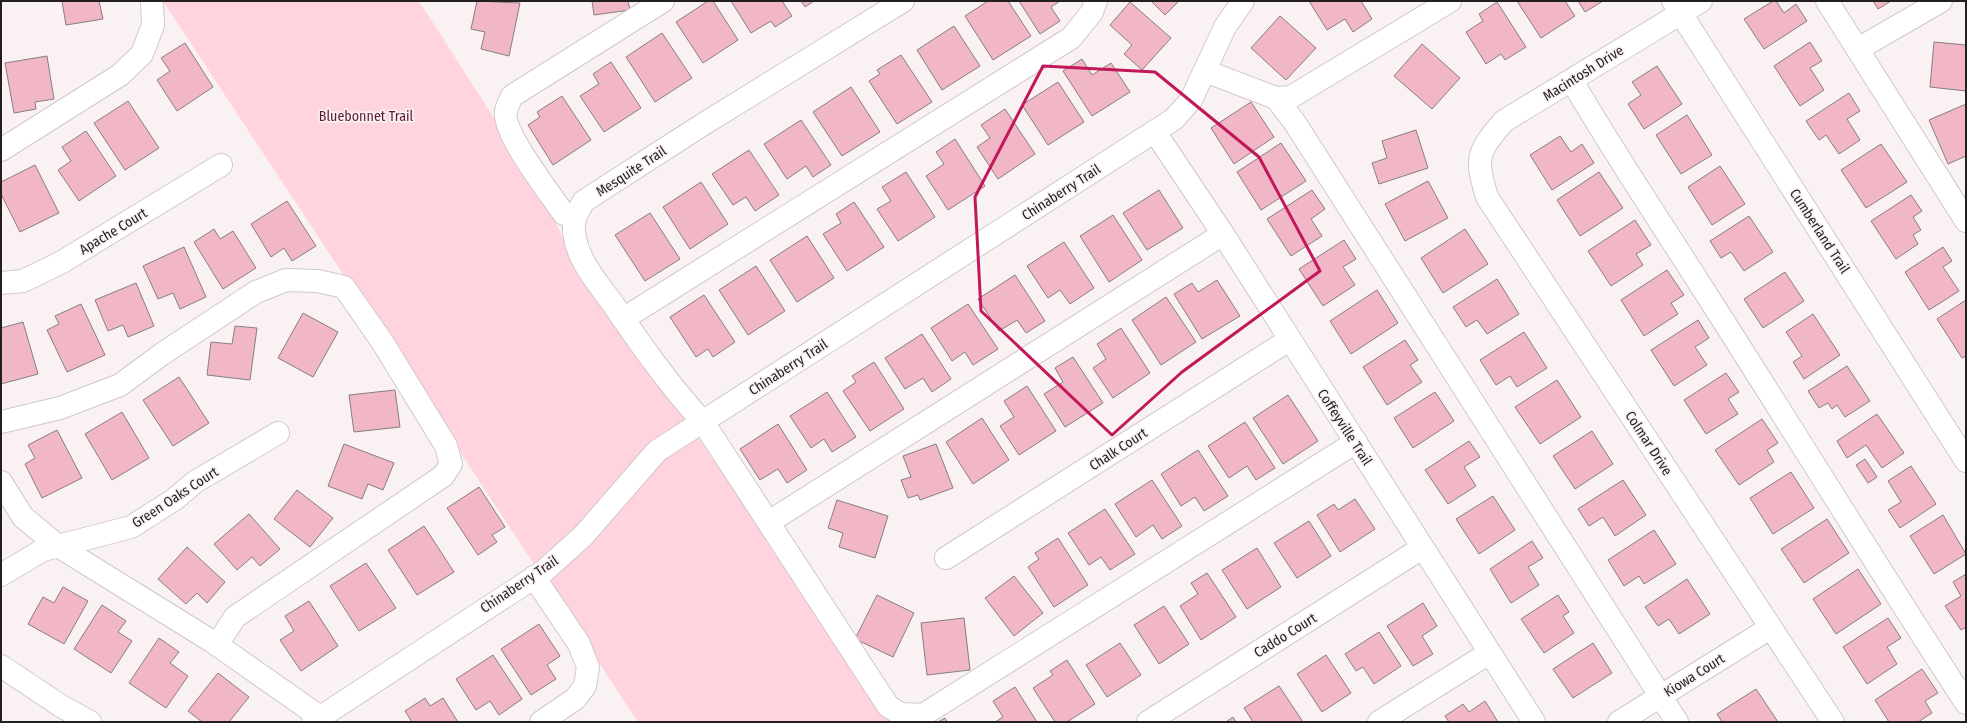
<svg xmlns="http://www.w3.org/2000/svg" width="1967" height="723" font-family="'Fira Sans Condensed',sans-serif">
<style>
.green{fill:#ffd4de}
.building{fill:#f2b7c6;stroke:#867e80}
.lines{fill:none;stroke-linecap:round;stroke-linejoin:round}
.minor-casing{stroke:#d1c8ca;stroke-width:24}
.minor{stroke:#fff;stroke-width:22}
.marked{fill:none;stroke:#c2185b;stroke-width:3;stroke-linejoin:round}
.labels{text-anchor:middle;stroke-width:3.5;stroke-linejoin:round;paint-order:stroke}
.street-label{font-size:14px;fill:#221f1f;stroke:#faf1f3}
.park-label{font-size:14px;fill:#5f1b33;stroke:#faf1f3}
</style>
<rect width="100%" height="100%" fill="#faf1f3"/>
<!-- green -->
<polygon class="green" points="163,1 419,1 542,193 570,253 780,556 890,722 638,722"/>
<!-- building -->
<g class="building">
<polygon points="62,1 99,1 103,19 66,25"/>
<polygon points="477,1 520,3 509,56 481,49 485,32 471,29"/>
<polygon points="592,1 628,1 630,10 594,15"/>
<polygon points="708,1 713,1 738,40 703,63 676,22"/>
<polygon points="731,1 782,1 792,16 775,27 771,21 751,33"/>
<polygon points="801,1 814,1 805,7"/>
<polygon points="988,1 1008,1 1031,36 993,60 965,16"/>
<polygon points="1019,1 1060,1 1051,7 1060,21 1040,34"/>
<polygon points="1151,1 1179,1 1165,15"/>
<polygon points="1309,1 1361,1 1372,19 1353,32 1345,19 1327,30"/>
<polygon points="1517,1 1565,1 1575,16 1541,38"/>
<polygon points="1578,1 1603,1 1585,12"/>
<polygon points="1773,1 1776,1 1784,13 1796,4 1807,21 1764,49 1744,19"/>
<polygon points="1873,1 1891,1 1878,9"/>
<polygon points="1130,2 1171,38 1142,70 1124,54 1132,45 1110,25"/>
<polygon points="1497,2 1526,47 1505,60 1501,54 1486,64 1466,32 1483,21 1479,14"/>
<polygon points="1280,16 1316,48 1286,80 1251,48"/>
<polygon points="954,26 980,66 942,90 917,50"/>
<polygon points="662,33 692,78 655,102 626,57"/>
<polygon points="1810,42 1822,61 1810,68 1824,90 1800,106 1774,66"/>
<polygon points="1934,42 1966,45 1966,91 1930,87"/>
<polygon points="185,43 213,87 177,111 157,80 170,71 161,58"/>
<polygon points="1422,44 1460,78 1432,109 1394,76"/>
<polygon points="901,55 932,102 897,124 869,81 880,74 877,70"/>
<polygon points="47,56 54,99 35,102 36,109 14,113 5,63"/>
<polygon points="1082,59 1092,75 1111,63 1130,92 1092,116 1063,71"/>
<polygon points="611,62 641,108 604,132 580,96 599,84 593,74"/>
<polygon points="1657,66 1682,104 1644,129 1628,104 1641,95 1632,82"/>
<polygon points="1058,82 1084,122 1048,145 1022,105"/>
<polygon points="851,87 880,132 842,156 813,112"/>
<polygon points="1849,93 1860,111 1847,119 1860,140 1839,154 1826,135 1819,140 1806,121"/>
<polygon points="562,96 591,140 553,165 528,125 540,117 537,112"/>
<polygon points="128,101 159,148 125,170 94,123"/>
<polygon points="1251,102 1274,137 1234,164 1211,128"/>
<polygon points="1966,104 1966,156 1948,164 1929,120"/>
<polygon points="1005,109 1035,154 998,179 977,147 990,138 981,125"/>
<polygon points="1687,115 1712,155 1681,174 1656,135"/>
<polygon points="801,120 831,165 813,177 806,166 787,179 764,144"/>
<polygon points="1416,130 1428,168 1379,184 1372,163 1387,158 1382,141"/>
<polygon points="86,131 116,176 79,201 58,170 71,161 62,147"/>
<polygon points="1560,136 1571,152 1582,144 1594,163 1552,190 1530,155"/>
<polygon points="955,139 985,186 948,210 926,176 944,164 936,152"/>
<polygon points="1281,143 1306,181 1261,210 1237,172"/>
<polygon points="1881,144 1907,182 1866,208 1841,170"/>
<polygon points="749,150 779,195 755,211 746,197 733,205 712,174"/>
<polygon points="35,165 59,213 20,232 1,194 1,182"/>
<polygon points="1720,166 1745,204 1712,225 1688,187"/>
<polygon points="906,172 935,217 898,241 877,209 891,201 882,187"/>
<polygon points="1599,172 1623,208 1580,236 1557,200"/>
<polygon points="1428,181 1448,218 1405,241 1385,204"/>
<polygon points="701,182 728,224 690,249 663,207"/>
<polygon points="1159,190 1183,228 1147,250 1123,213"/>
<polygon points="1312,190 1325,209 1311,219 1322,236 1291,256 1267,219"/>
<polygon points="1911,195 1922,211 1913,217 1921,230 1913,235 1918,244 1896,259 1871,221"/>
<polygon points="287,201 316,246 292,261 284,248 271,257 251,224"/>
<polygon points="854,202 884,247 847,271 823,234 841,223 836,214"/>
<polygon points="650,213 680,259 645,281 615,235"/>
<polygon points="1113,215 1142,260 1109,282 1080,236"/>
<polygon points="1749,216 1773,252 1744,271 1731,252 1721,258 1710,241"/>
<polygon points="1635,220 1651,245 1636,254 1643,265 1611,286 1588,251"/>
<polygon points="214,229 220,239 233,231 256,268 223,289 194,242"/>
<polygon points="1465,229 1488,264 1443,293 1421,258"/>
<polygon points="807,236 834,278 797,302 770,260"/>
<polygon points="1344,240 1356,259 1343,267 1355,285 1323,306 1299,269"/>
<polygon points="1064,242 1094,288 1070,304 1060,290 1048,298 1027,266"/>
<polygon points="184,247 206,297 180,309 173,293 158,299 143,266"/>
<polygon points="1943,247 1952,261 1943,267 1959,291 1929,310 1905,272"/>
<polygon points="756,266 785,311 748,335 719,290"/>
<polygon points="1667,270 1684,295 1671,303 1678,314 1644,336 1621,300"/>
<polygon points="1785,272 1804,301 1763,328 1744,299"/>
<polygon points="1015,275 1045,321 1026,333 1017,320 999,331 978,299"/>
<polygon points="1497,279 1519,314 1487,334 1477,320 1466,327 1453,307"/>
<polygon points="1217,280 1240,316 1202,339 1174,294 1192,283 1198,292"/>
<polygon points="136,283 154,326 128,337 123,325 108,331 95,300"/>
<polygon points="1377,290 1398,323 1351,354 1330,321"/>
<polygon points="704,295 735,342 713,357 708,349 696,357 670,317"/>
<polygon points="1166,297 1196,342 1161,365 1132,320"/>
<polygon points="1966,300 1966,356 1962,358 1937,319"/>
<polygon points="81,304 105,355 67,372 47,330 59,324 55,316"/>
<polygon points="968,304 998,349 973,365 965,352 952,361 931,328"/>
<polygon points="303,313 338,332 313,377 278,358"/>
<polygon points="1813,314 1840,355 1804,379 1793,362 1802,356 1786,332"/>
<polygon points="1698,320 1709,338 1695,347 1707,365 1674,386 1651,350"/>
<polygon points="23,322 38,374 1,384 1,328"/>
<polygon points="235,326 257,328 250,380 207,375 211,342 232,344"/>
<polygon points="1121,328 1150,373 1113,398 1093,368 1106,359 1097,344"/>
<polygon points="1524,332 1547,368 1517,387 1510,376 1496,385 1480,360"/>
<polygon points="922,334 951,379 932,392 923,378 905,389 885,358"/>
<polygon points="1405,340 1418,360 1410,365 1422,382 1387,405 1363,367"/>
<polygon points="1073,357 1103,403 1065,427 1044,394 1063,382 1055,368"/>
<polygon points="874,362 904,409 870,431 843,391 856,382 852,376"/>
<polygon points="1847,366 1870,401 1845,417 1837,405 1832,409 1828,403 1819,408 1808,391"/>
<polygon points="1726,373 1739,392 1728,399 1738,414 1706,434 1684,400"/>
<polygon points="179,377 209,423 173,446 143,400"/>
<polygon points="1557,380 1581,417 1540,444 1515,407"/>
<polygon points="1027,386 1056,431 1019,455 1000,426 1014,417 1004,401"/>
<polygon points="395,390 400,427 354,432 349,395"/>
<polygon points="827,392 856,437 832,452 824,439 811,448 790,416"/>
<polygon points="1435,392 1454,421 1413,448 1394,418"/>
<polygon points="1288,395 1318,441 1283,464 1253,418"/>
<polygon points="122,412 149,458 112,480 85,434"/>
<polygon points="1877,414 1904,453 1882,468 1866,445 1847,458 1837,441"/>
<polygon points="982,418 1009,460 973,484 946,442"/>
<polygon points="1762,419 1778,443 1767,450 1774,462 1739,485 1715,450"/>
<polygon points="1245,422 1275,468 1256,480 1247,466 1229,478 1208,446"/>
<polygon points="778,424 807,470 787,483 778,469 760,480 740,449"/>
<polygon points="57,430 82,478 42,498 25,464 35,458 28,445"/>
<polygon points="1592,431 1613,464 1575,489 1553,456"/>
<polygon points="1469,441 1480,457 1464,467 1476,486 1448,504 1425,470"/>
<polygon points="344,444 394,463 383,490 368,484 362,499 328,486"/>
<polygon points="936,444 953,488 920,500 918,495 908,498 901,480 911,477 903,456"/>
<polygon points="1198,450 1228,496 1204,511 1195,497 1181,506 1161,474"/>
<polygon points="1865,459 1877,477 1868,483 1856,465"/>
<polygon points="1911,466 1936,504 1900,528 1888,510 1901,502 1888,481"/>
<polygon points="1791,472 1814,508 1773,534 1750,498"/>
<polygon points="1152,480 1182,526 1162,539 1153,525 1136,537 1115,504"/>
<polygon points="1623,480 1646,515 1615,536 1603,517 1589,526 1578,509"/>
<polygon points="479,487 505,527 492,535 497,542 478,555 447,508"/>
<polygon points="297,490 333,518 310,547 274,519"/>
<polygon points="1493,496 1515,530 1479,554 1456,519"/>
<polygon points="1355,499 1375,529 1340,552 1317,515 1334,504 1338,510"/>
<polygon points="837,500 888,516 875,558 839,547 843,533 828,528"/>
<polygon points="1105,509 1135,554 1110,570 1101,557 1089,565 1068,533"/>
<polygon points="249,514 280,549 260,566 252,557 237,570 214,544"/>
<polygon points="1943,515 1966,554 1934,574 1910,536"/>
<polygon points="1827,519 1849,553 1804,583 1781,549"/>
<polygon points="1309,521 1331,556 1297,578 1274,543"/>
<polygon points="424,526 454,572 417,595 388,550"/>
<polygon points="1654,530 1676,564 1644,584 1639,576 1624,586 1608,560"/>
<polygon points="1058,538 1088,585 1054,607 1028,567 1039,559 1035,553"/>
<polygon points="1532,541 1543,558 1528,567 1539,585 1511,603 1490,569"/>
<polygon points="187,547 225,582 207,603 197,593 186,604 158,579"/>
<polygon points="1257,548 1281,587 1247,609 1222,570"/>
<polygon points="366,563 396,608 359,631 330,586"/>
<polygon points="1858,569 1881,604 1836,634 1813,599"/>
<polygon points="1207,573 1236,617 1201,640 1180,606 1198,594 1191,583"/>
<polygon points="1966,574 1966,627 1961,630 1945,606 1961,596 1953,582"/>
<polygon points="1014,576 1043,613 1014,636 985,598"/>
<polygon points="1687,579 1710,614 1679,634 1669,619 1658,626 1645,607"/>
<polygon points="63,587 88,601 64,644 28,624 43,597 54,603"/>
<polygon points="877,595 914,613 893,657 855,639"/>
<polygon points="1558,595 1569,612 1563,616 1574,633 1544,653 1521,619"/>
<polygon points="309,601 338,646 301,671 280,640 294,631 285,616"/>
<polygon points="1423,603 1437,626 1422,636 1433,654 1413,666 1387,626"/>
<polygon points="102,605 126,621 118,632 132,641 111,673 74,649"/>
<polygon points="1164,606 1189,644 1159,664 1134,625"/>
<polygon points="964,618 970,670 927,675 921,623"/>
<polygon points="1888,618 1901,638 1887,647 1897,664 1867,684 1843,647"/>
<polygon points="539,624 560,656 547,665 556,679 531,695 501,649"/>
<polygon points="1379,632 1401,666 1374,684 1363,667 1356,671 1345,654"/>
<polygon points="159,638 179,652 170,663 188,676 166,708 129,683"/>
<polygon points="1120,643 1141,675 1107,697 1086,665"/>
<polygon points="1593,643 1612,673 1573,698 1553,669"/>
<polygon points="493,655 522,699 499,715 490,701 476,710 456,679"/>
<polygon points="1326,655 1351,693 1322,712 1297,674"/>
<polygon points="1067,660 1095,704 1067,722 1055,722 1033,688 1053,675 1050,671"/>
<polygon points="1922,669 1938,693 1925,701 1932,713 1918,722 1889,722 1875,700"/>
<polygon points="218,673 249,697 229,722 202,722 188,711"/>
<polygon points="1279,686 1303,722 1253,722 1244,708"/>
<polygon points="1015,687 1037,722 995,722 1003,717 993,701"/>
<polygon points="1756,689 1778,722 1722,722 1717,714"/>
<polygon points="425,698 430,706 443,698 458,722 412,722 405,711"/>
<polygon points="1485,701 1498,722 1449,722 1445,716 1463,704 1469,712"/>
<polygon points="1233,717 1236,722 1226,722"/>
<polygon points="945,718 947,722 938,722"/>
</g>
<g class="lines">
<defs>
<g id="minor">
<path d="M903,1L702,125L584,201C577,212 573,219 574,232C577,260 597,282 613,304C641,345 669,385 703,422L888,706L901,714L923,715L1356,442"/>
<polyline points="1673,1 1966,461"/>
<path d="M1701,1L1504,121C1477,152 1475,158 1487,197L1833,722"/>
<polyline points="1827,1 1966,221"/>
<polyline points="1858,49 1941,1"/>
<polyline points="1205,71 1276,98 1291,97 1450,1"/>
<path d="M1572,81C1615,155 1664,227 1710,300C1796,434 1879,570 1966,703"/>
<polyline points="1276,98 1295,123 1677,722"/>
<polyline points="1155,132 1223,234 1534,722"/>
<polyline points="1,150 120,75 142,54 153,25 152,1"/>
<path d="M574,216L564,214C551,195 501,131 506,111C507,106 510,101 512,96L663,1"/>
<polyline points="1,283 23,281 62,262 221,165"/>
<polyline points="623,319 1071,38 1092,12 1096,1"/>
<polyline points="1,422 60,408 120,385 162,354 256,292 286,280 318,281 344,287 383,343 446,446 451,464 443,476 235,617 217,645"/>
<polyline points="1,482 23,517 58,546 213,642 320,717"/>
<polyline points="769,522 1223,234"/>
<polyline points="946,558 1289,340"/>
<polyline points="1,575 43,550 131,527 175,499 195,482 278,433"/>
<polyline points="534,577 579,644 588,667 585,686 575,699 541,722"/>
<polyline points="1,666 61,706 90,722"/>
<polyline points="313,722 544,571 583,536 657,451 1174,119 1191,100 1225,27 1243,1"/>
<polyline points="1148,722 1422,548"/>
<polyline points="1379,722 1489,653"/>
<polyline points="1619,722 1770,628"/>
</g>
</defs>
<!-- minor casing -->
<use href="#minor" class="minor-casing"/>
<!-- minor -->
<use href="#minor" class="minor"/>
</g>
<!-- marked area -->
<path class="marked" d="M1043,66L1155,72L1259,157L1320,271L1182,372L1112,435L981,311L975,197Z"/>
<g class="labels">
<!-- street labels -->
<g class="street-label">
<text transform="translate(1583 73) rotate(-32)" y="5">Macintosh Drive</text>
<text transform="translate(631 171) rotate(-33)" y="5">Mesquite Trail</text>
<text transform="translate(1061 192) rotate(-33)" y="5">Chinaberry Trail</text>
<text transform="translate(113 231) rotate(-31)" y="5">Apache Court</text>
<text transform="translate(1820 231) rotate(57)" y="5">Cumberland Trail</text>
<text transform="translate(788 367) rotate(-33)" y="5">Chinaberry Trail</text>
<text transform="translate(1345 427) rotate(57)" y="5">Coffeyville Trail</text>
<text transform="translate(1649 443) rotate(57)" y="5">Colmar Drive</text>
<text transform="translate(1118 449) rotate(-33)" y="5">Chalk Court</text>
<text transform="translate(175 497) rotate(-33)" y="5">Green Oaks Court</text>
<text transform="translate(519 584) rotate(-34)" y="5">Chinaberry Trail</text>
<text transform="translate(1285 635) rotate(-32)" y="5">Caddo Court</text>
<text transform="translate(1694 675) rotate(-32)" y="5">Kiowa Court</text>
</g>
<!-- park labels -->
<g class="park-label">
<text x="366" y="121">Bluebonnet Trail</text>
</g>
</g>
<!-- border -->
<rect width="1967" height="723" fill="none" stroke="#221f1f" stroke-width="4"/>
</svg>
